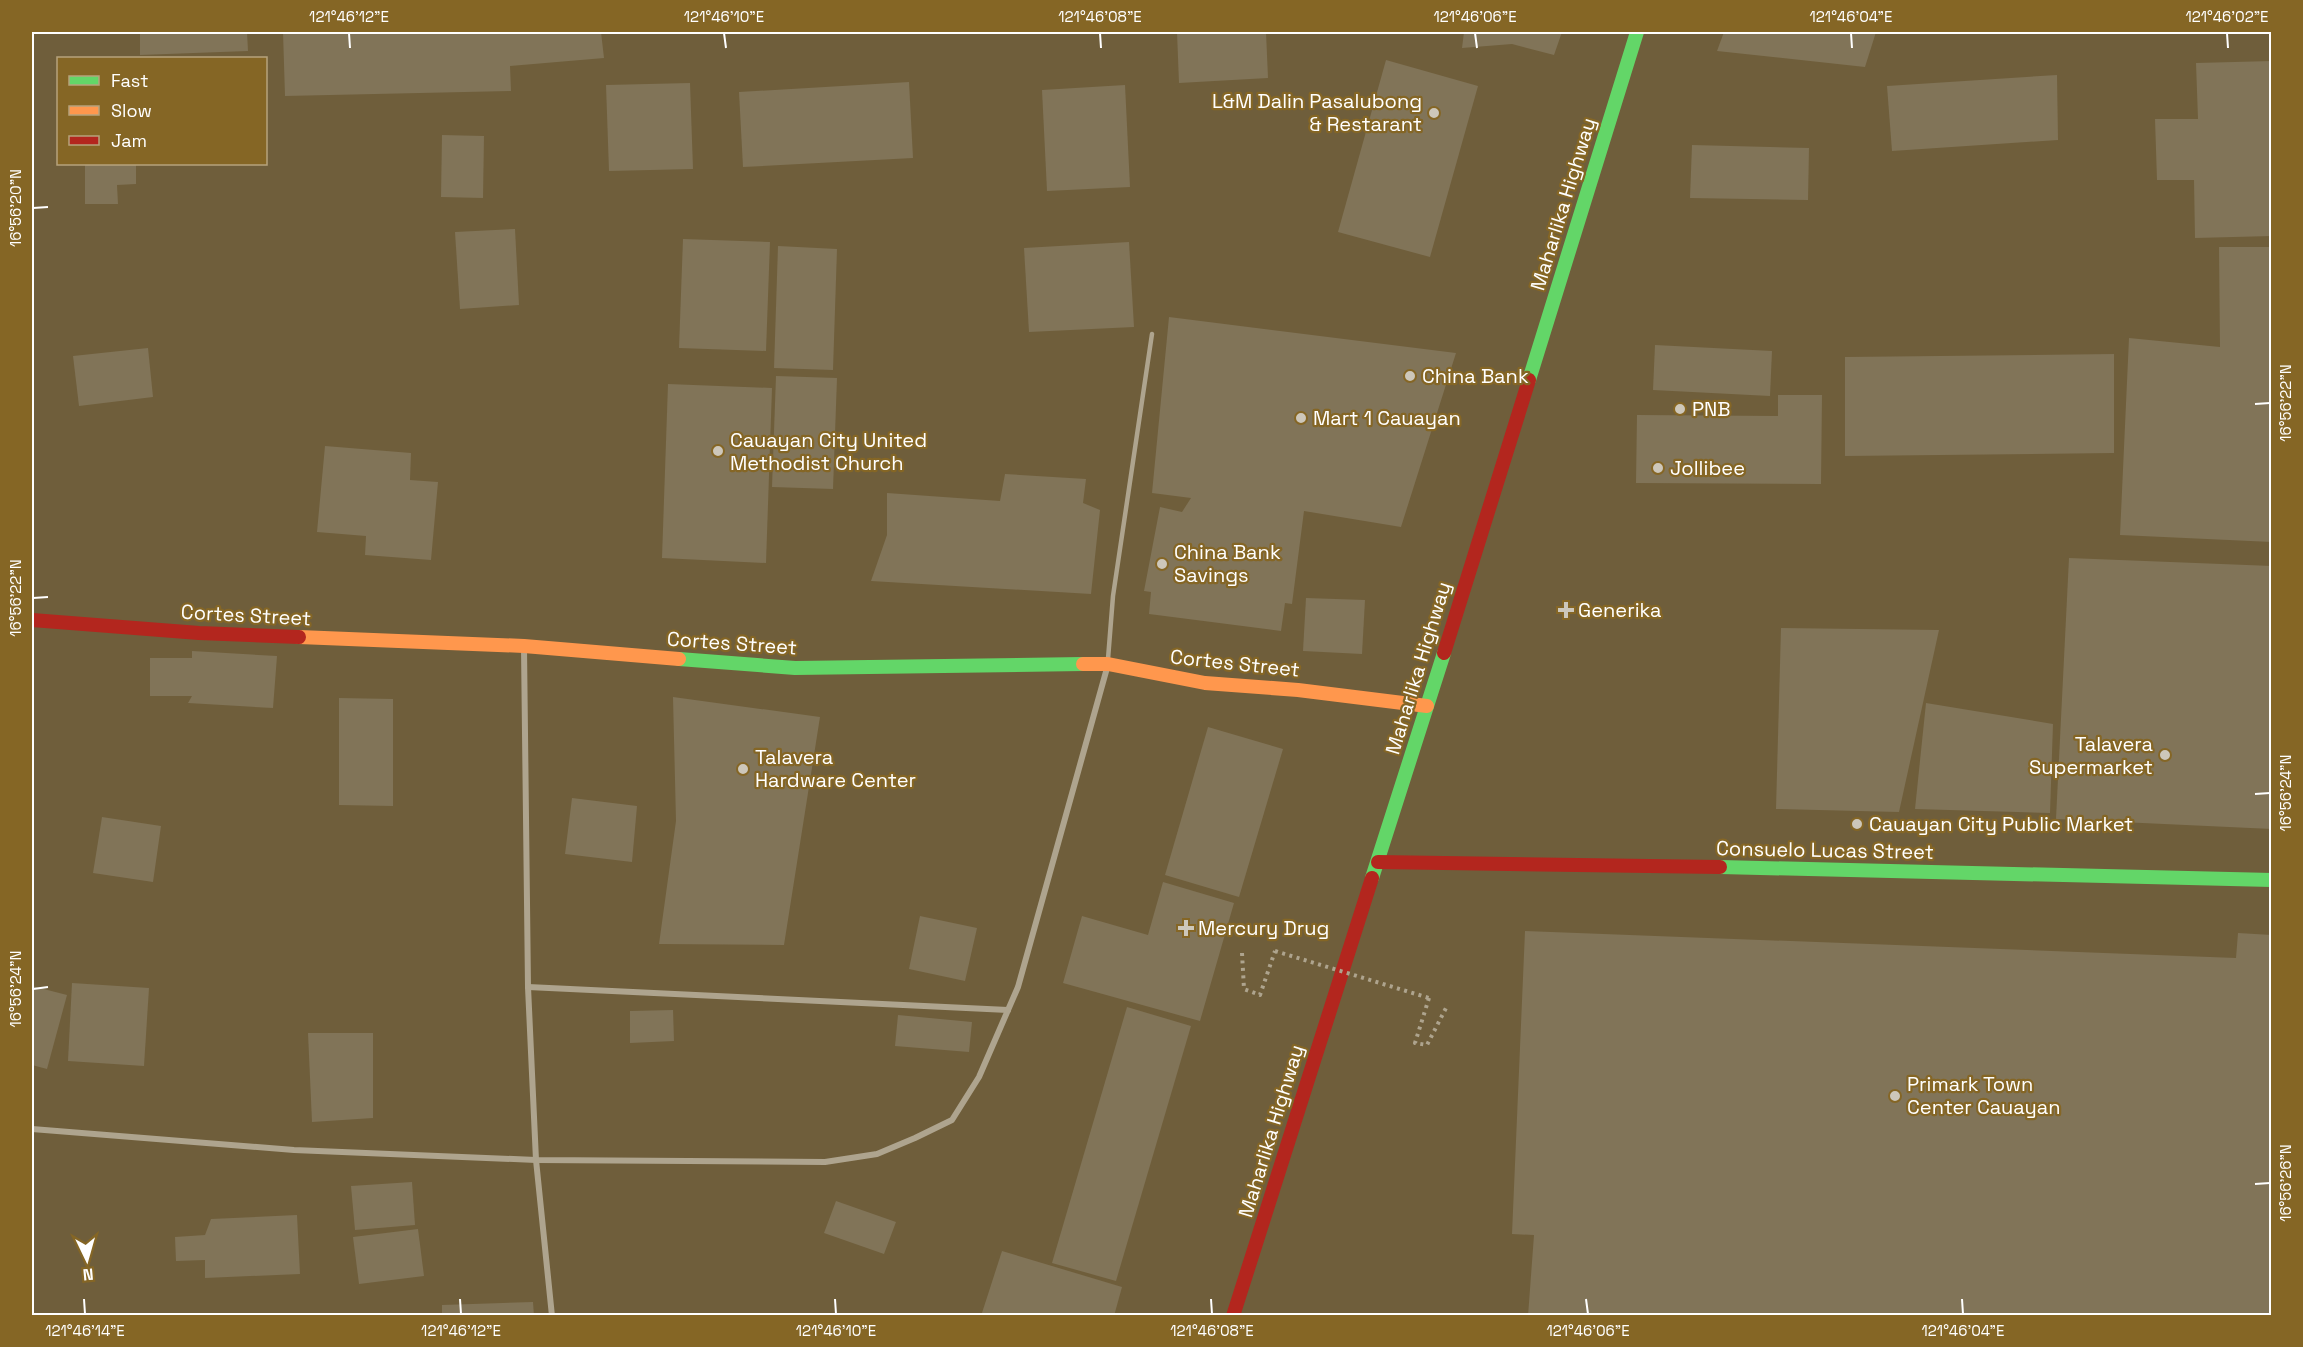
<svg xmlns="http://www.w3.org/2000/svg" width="2303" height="1347" font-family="'Space Grotesk',sans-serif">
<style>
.building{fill:#817458}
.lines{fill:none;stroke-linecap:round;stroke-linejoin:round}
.path{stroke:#aea48e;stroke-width:4;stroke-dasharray:3 4.5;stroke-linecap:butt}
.lane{stroke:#aea48e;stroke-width:4.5}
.street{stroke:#aea48e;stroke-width:6}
.fast{stroke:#63d668;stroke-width:14}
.slow{stroke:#ff974d;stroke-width:14}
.jam{stroke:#b3261e;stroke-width:14}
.path-bridge{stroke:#aea48e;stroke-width:4;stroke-dasharray:3 4.5;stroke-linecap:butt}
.ticks{fill:none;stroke:#fff;stroke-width:2}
.poi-dot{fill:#cdc7ba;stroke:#856625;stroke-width:2}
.labels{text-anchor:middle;stroke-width:4.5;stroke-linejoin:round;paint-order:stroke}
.poi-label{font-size:20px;fill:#fff;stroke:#856625;text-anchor:start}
.street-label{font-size:20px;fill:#fff;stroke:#856625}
.neatline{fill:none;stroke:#fff;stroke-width:2}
.ticks-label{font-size:15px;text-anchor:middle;fill:#fff}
</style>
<rect width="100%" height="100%" fill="#6f5e3b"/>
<!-- building -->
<g class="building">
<polygon points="140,32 247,32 248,51 140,55"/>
<polygon points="283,32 601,32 604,58 510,66 511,91 285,96"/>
<polygon points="1177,32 1266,32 1268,78 1179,83"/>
<polygon points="1464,32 1562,32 1554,55 1512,44 1462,48"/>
<polygon points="1724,32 1876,32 1865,67 1717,51"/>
<polygon points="1386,60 1478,86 1430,257 1338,232"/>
<polygon points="2272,61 2272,236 2195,238 2194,180 2157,180 2155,119 2198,119 2196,63"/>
<polygon points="2057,75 2058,140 1892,151 1887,86"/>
<polygon points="909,82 913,158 743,167 739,92"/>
<polygon points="690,83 693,169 609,171 606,85"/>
<polygon points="1125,85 1130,187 1047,191 1042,90"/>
<polygon points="442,135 484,136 483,198 441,197"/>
<polygon points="1692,145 1809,148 1808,200 1690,198"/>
<polygon points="85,164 136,164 136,184 117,185 118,204 85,204"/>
<polygon points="515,229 519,305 460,309 455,232"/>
<polygon points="683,239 770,242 766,351 679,348"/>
<polygon points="1129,242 1134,327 1029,332 1024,248"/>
<polygon points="778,246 837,249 833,370 774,368"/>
<polygon points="2219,247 2272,247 2272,542 2120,535 2129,338 2220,347"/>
<polygon points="1169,317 1456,353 1401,527 1304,511 1292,604 1285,603 1281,631 1149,614 1151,592 1144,591 1160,507 1182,512 1191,498 1152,493"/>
<polygon points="1655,345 1772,351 1770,396 1653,390"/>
<polygon points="148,348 153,397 79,406 73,356"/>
<polygon points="2114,354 2114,453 1845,456 1845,357"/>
<polygon points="776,376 837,378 833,489 772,487"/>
<polygon points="668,384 772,388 766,563 662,558"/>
<polygon points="1778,395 1822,395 1821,484 1636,483 1637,415 1778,416"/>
<polygon points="325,446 411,453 410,480 438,482 431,560 365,555 366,536 317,532"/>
<polygon points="1005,474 1086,479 1083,503 1100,510 1091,594 871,581 887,535 887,493 1000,501"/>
<polygon points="2069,558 2272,566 2272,829 2056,819"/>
<polygon points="1306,598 1365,600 1362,654 1303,651"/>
<polygon points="1781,628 1939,630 1899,812 1776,809"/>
<polygon points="192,651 277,656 273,708 188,703 192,696 150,696 150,658 192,658"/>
<polygon points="673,697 820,717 784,945 659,944 676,821"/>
<polygon points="339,698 393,699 393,806 339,805"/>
<polygon points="1926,703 2053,724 2050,813 1915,809"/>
<polygon points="1208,727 1283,749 1239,897 1165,875"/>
<polygon points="572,798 637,806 632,862 565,854"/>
<polygon points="102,817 161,826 153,882 93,873"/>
<polygon points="1163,882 1234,903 1200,1021 1063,983 1082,916 1148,935"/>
<polygon points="920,916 977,928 965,981 909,969"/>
<polygon points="1525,931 2236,958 2238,933 2272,935 2272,1316 1528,1316 1534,1235 1512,1234"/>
<polygon points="72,983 149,988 144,1066 68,1061"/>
<polygon points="32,986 67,995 47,1069 32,1065"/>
<polygon points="1127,1007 1191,1026 1116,1281 1052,1263"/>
<polygon points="673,1010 674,1041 630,1043 630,1011"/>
<polygon points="898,1015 972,1022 969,1052 895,1046"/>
<polygon points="308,1033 373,1033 373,1118 312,1122"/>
<polygon points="412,1182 415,1225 355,1230 351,1186"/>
<polygon points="836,1201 896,1222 884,1254 824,1233"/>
<polygon points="297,1215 300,1274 205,1278 205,1260 176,1261 175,1237 205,1235 211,1219"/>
<polygon points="418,1229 424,1276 359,1284 353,1237"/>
<polygon points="1002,1251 1122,1287 1114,1316 981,1316"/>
<polygon points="533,1302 534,1316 442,1316 442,1305"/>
</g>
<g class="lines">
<!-- path -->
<g class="path">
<polyline points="1242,953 1244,989 1260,995 1275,951"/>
<polyline points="1429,998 1415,1043 1427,1045 1447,1006"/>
</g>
<!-- lane -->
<polyline class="lane" points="1108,659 1113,596 1152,334"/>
<!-- street -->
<g class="street">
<polyline points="524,648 528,987 536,1160 552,1316"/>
<polyline points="528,987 1008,1010"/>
<polyline points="32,1129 294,1150 536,1160 825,1162 877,1154 915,1138 952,1120 979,1077 1018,987 1107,668"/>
</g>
<!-- fast -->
<g class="fast">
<polyline points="1529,380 1637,32"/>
<polyline points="679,659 795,668 1083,664"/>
<polyline points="1720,867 2272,880"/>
<polyline points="1372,878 1444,653"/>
</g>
<!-- slow -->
<g class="slow">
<polyline points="299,637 524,646 679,659"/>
<polyline points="1083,664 1108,664 1205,683 1298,690 1427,706"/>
</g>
<!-- jam -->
<g class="jam">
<polyline points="32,620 199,633 299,637"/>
<polyline points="1444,653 1529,380"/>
<polyline points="1378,862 1720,867"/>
<polyline points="1233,1316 1372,878"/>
</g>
<!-- path-bridge -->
<polyline class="path-bridge" points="1275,951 1429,998"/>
</g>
<!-- ticks -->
<path class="ticks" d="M349,33L350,48M724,33L726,48M1100,33L1101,48M1475,33L1477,48M1851,33L1852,48M2227,33L2228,48M33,208L48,207M2255,404L2270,403M33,598L48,597M2255,794L2270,793M33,989L48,987M2255,1184L2270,1183M84,1299L85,1314M460,1299L461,1314M835,1299L836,1314M1211,1299L1212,1314M1586,1299L1588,1314M1962,1299L1963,1314"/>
<!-- markers -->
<g class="poi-dot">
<circle cx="1434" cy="113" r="6"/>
<circle cx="1410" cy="376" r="6"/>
<circle cx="1680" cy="409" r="6"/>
<circle cx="1301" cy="418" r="6"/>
<circle cx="718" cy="451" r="6"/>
<circle cx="1658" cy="468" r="6"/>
<circle cx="1162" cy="564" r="6"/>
<path d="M1563 601h6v6h6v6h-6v6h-6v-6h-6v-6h6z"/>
<circle cx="2165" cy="755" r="6"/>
<circle cx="743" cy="769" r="6"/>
<circle cx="1857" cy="824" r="6"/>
<path d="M1183 919h6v6h6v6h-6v6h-6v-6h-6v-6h6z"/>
<circle cx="1895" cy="1096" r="6"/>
</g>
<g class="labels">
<!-- poi labels -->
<g class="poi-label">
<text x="1422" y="108" text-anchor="end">L&amp;M Dalin Pasalubong<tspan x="1422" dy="23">&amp; Restarant</tspan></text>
<text x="1422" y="383">China Bank</text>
<text x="1692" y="416">PNB</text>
<text x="1313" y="425">Mart 1 Cauayan</text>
<text x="730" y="447">Cauayan City United<tspan x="730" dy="23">Methodist Church</tspan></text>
<text x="1670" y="475">Jollibee</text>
<text x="1174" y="559">China Bank<tspan x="1174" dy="23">Savings</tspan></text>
<text x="1578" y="617">Generika</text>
<text x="2153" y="751" text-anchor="end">Talavera<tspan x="2153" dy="23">Supermarket</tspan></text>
<text x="755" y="764">Talavera<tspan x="755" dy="23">Hardware Center</tspan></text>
<text x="1869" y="831">Cauayan City Public Market</text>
<text x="1198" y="935">Mercury Drug</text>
<text x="1907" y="1091">Primark Town<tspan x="1907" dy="23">Center Cauayan</tspan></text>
</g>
<!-- street labels -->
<g class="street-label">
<text transform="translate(1563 204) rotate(-73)" y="7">Maharlika Highway</text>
<text transform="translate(246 615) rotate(3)" y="7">Cortes Street</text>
<text transform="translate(732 643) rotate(4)" y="7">Cortes Street</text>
<text transform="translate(1235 663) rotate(6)" y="7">Cortes Street</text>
<text transform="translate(1418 668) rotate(-73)" y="7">Maharlika Highway</text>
<text transform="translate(1825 850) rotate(1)" y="7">Consuelo Lucas Street</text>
<text transform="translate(1271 1131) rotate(-73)" y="7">Maharlika Highway</text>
</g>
</g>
<!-- border -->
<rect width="2303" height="1347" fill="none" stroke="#856625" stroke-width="66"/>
<!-- legend -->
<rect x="57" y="57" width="210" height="108" fill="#856625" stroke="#b6a37c" stroke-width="1.5"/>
<rect x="69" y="76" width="30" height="9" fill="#63d668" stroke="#b6a37c" stroke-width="1.5"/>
<text x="111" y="87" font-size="18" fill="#ffffff">Fast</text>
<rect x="69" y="106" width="30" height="9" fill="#ff974d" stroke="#b6a37c" stroke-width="1.5"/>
<text x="111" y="117" font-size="18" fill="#ffffff">Slow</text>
<rect x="69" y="136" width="30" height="9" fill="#b3261e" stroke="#b6a37c" stroke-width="1.5"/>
<text x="111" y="147" font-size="18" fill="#ffffff">Jam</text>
<!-- north arrow -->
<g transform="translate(87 1260) rotate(175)" stroke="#856625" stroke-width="4.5" paint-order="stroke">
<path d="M0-4.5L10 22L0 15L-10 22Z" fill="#ffffff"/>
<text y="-9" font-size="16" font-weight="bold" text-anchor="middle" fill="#ffffff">N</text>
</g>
<rect x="33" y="33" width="2237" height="1281" class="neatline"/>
<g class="ticks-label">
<text x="349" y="22">121°46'12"E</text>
<text x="724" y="22">121°46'10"E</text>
<text x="1100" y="22">121°46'08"E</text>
<text x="1475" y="22">121°46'06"E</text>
<text x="1851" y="22">121°46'04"E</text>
<text x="2227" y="22">121°46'02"E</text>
<text transform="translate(16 208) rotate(-90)" y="5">16°56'20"N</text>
<text transform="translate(2286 403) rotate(-90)" y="5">16°56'22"N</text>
<text transform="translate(16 598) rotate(-90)" y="5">16°56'22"N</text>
<text transform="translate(2286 793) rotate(-90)" y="5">16°56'24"N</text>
<text transform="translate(16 989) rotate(-90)" y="5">16°56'24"N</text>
<text transform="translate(2286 1183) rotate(-90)" y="5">16°56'26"N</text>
<text x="85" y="1336">121°46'14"E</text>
<text x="461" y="1336">121°46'12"E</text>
<text x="836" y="1336">121°46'10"E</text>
<text x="1212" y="1336">121°46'08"E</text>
<text x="1588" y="1336">121°46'06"E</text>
<text x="1963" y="1336">121°46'04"E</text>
</g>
</svg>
